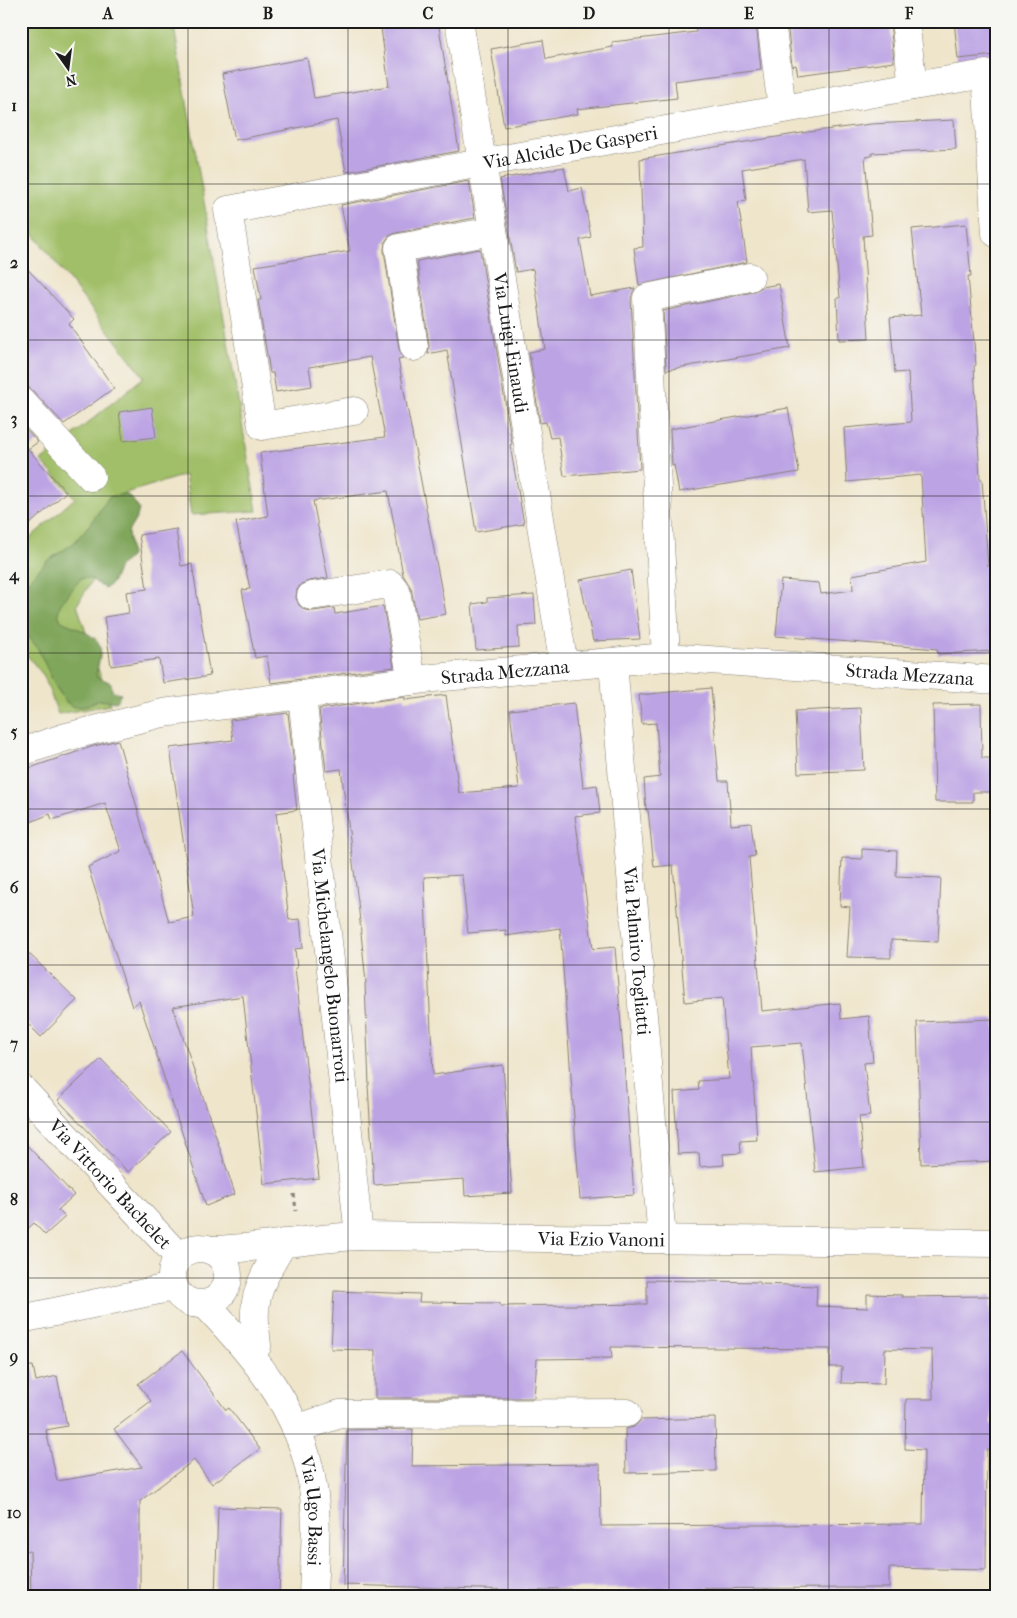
<svg xmlns="http://www.w3.org/2000/svg" width="1017" height="1618" font-family="'IM FELL French Canon',serif">
<style>
.green{fill:#a1bf67;stroke:#5e6e42}
.forest{fill:#80a65c;stroke:#4e613c}
.building{fill:#bca3e4}
.lines{fill:none;stroke-linecap:round;stroke-linejoin:round}
.minor-casing{stroke:#868074;stroke-width:29}
.path{stroke:#868074;stroke-width:3;stroke-dasharray:4 4;stroke-linecap:butt}
.minor{stroke:#fff;stroke-width:28}
.grid{fill:none;stroke:#1c1c1c;stroke-width:1;stroke-opacity:0.55}
.labels{text-anchor:middle;stroke-width:5;stroke-linejoin:round;paint-order:stroke}
.street-label{font-size:19px;fill:#1c1c1c;stroke:#f6f6f2}
.neatline{fill:none;stroke:#1c1c1c;stroke-width:2}
.grid-label{font-size:16px;text-anchor:middle;font-weight:bold;fill:#1c1c1c}
</style>
<rect width="100%" height="100%" fill="#f6f6f2"/>
<filter id="ink" filterUnits="userSpaceOnUse"><feTurbulence type="fractalNoise" baseFrequency=".02" numOctaves="2"/><feDisplacementMap in="SourceGraphic" scale="10" xChannelSelector="R" yChannelSelector="G"/><feConvolveMatrix kernelMatrix="1 2 1 2 8 2 1 2 1" color-interpolation-filters="sRGB"/></filter>
<filter id="wash" filterUnits="userSpaceOnUse"><feTurbulence type="fractalNoise" baseFrequency=".0096" numOctaves="4" result="noise"/><feDisplacementMap in="SourceGraphic" scale="20" xChannelSelector="R" yChannelSelector="G"/><feGaussianBlur stdDeviation="1.12" result="paint"/><feColorMatrix in="noise" values="0 0 0 0 0 0 0 0 0 0 0 0 0 0 0 0 0 1.4 0 .05"/><feComposite in="paint" operator="in"/></filter>
<g filter="url(#wash)">
<rect width="100%" height="100%" fill="#efe5cb"/>
<!-- green -->
<polygon class="green" points="21,21 173,21 257,511 191,515 185,475 116,496 112,547 77,605 110,705 58,714 44,676 21,648 21,546 75,498 41,461 144,377 21,218"/>
<!-- forest -->
<path class="forest" d="M124,494L130,496L139,509L137,517L128,532L131,556L119,567L112,583L105,589L91,579L81,578L60,605L58,613L61,621C70,625 96,635 99,644C103,652 97,667 96,676L111,683L112,691L121,694L116,702L99,700L82,707H73L66,702L56,687L37,647L21,628V588L47,561L74,543L90,524L109,497Z"/>
<g id="blocks">
<!-- building -->
<g class="building">
<polygon points="380,21 438,21 459,151 346,172 337,120 235,140 222,74 307,58 314,98 389,86"/>
<polygon points="695,21 756,21 761,70 675,81 677,98 577,109 578,114 504,127 491,49 543,40 546,59 613,47 612,42 696,32"/>
<polygon points="787,21 890,21 894,62 798,75 796,65 792,66"/>
<polygon points="954,21 996,21 996,55 958,59"/>
<polygon points="954,120 956,149 872,153 872,156 865,157 872,235 863,236 869,339 839,340 837,298 840,298 832,210 808,212 804,159 742,169 746,200 738,202 747,262 639,285 634,248 643,247 640,159 808,132 871,124"/>
<polygon points="564,167 569,191 582,188 591,237 580,240 590,296 635,288 633,292 631,299 640,469 564,476 558,437 550,438 546,422 540,423 529,352 545,349 533,269 516,272 500,179"/>
<polygon points="469,181 475,218 396,233 389,236 385,242 384,250 399,349 403,358 398,359 446,614 417,619 411,588 403,575 388,491 313,501 328,578 309,581 301,584 297,590 296,598 299,605 305,610 313,611 334,608 335,614 383,606 394,667 271,683 267,656 255,658 242,590 250,589 236,522 268,516 260,453 385,437 370,357 309,367 312,386 276,392 273,373 270,373 258,300 261,300 255,266 350,251 341,205"/>
<polygon points="966,224 971,276 968,276 976,365 974,366 980,479 982,479 988,566 991,565 995,651 938,654 937,649 776,636 781,580 819,583 821,594 853,590 852,575 926,562 921,475 847,482 844,428 911,422 908,372 895,373 890,318 921,315 912,229"/>
<polygon points="480,249 512,444 510,445 524,524 476,532 447,350 428,354 429,345 417,261"/>
<polygon points="21,262 74,319 69,324 114,388 64,424 32,390 26,386 21,386"/>
<polygon points="779,284 790,348 666,370 663,311 753,292 762,287"/>
<polygon points="152,407 156,437 123,441 119,412"/>
<polygon points="788,408 799,472 679,492 674,465 672,466 670,429"/>
<polygon points="21,424 38,442 28,449 66,492 21,532"/>
<polygon points="176,529 181,566 192,564 210,676 163,683 159,659 111,666 104,617 129,613 126,592 147,589 139,535"/>
<polygon points="631,570 640,639 593,641 580,580"/>
<polygon points="534,595 536,625 518,626 519,647 476,650 472,604 487,602 487,598"/>
<polygon points="711,688 719,781 728,781 731,825 751,823 755,856 749,857 762,1011 840,1003 841,1019 869,1016 873,1062 864,1063 870,1116 859,1117 864,1167 815,1172 802,1043 751,1047 757,1140 740,1141 741,1153 723,1154 724,1165 700,1167 699,1153 678,1154 674,1092 699,1090 698,1081 729,1079 722,998 685,1002 673,865 654,867 648,810 646,810 644,779 660,777 656,723 642,724 639,695"/>
<polygon points="446,695 459,793 519,788 510,710 574,703 583,787 597,785 600,813 575,816 593,949 615,947 634,1195 580,1199 560,928 506,936 506,930 468,933 462,875 424,877 433,1075 503,1065 512,1193 465,1196 464,1179 374,1185 368,1085 369,1085 365,983 366,983 358,902 341,769 326,771 319,709 405,697 405,700"/>
<polygon points="981,704 982,758 992,758 992,792 973,792 973,802 935,802 933,705"/>
<polygon points="861,708 864,770 798,773 795,711"/>
<polygon points="288,713 295,775 293,775 297,810 276,813 289,920 300,919 303,948 295,949 297,968 295,968 319,1178 264,1184 243,996 173,1007 235,1194 206,1206 139,1001 132,1007 88,867 121,851 105,803 52,820 50,814 21,826 21,771 94,746 118,740 169,922 194,917 170,748 233,740 230,720"/>
<polygon points="862,849 897,851 896,876 941,878 938,942 891,940 891,958 847,957 850,907 840,906 842,858 862,859"/>
<polygon points="21,946 77,1000 41,1037 21,1017"/>
<polygon points="995,1019 996,1161 921,1164 917,1022"/>
<polygon points="101,1059 171,1132 128,1172 58,1100"/>
<polygon points="21,1139 74,1195 58,1210 65,1217 45,1235 34,1223 21,1235"/>
<polygon points="647,1280 760,1282 760,1284 817,1286 816,1306 867,1308 867,1294 902,1295 902,1297 991,1296 992,1425 996,1425 996,1450 987,1450 986,1570 889,1568 889,1588 549,1589 549,1591 343,1585 347,1430 413,1429 412,1466 600,1464 601,1526 923,1524 924,1450 905,1449 906,1399 933,1399 932,1350 885,1349 884,1384 841,1383 842,1367 830,1367 830,1349 611,1347 612,1358 537,1359 534,1398 375,1398 375,1350 331,1349 334,1291 420,1294 419,1302 500,1303 500,1306 647,1304"/>
<polygon points="182,1351 226,1410 229,1408 260,1449 212,1484 194,1460 140,1501 140,1597 31,1597 30,1551 21,1550 21,1367 33,1366 36,1381 57,1376 67,1426 46,1430 57,1481 142,1467 114,1429 151,1401 138,1384"/>
<polygon points="715,1418 716,1471 626,1473 625,1429 634,1427 641,1420"/>
<polygon points="218,1507 282,1509 279,1597 215,1597"/>
</g>
</g>
</g>
<g filter="url(#ink)">
<use href="#blocks" fill-opacity="0" stroke="#868074" stroke-width="1"/>
<g class="lines">
<defs>
<g id="minor">
<path id="s1" d="M459,21L564,666"/>
<polyline points="771,21 782,109"/>
<polyline points="905,21 913,86 986,74 996,233"/>
<polyline points="414,347 399,248 493,231"/>
<polyline points="21,401 91,477"/>
<path id="s2" d="M354,411L262,426L228,210L481,163L913,86"/>
<polyline points="311,596 390,584 396,591 412,681"/>
<polyline points="666,657 647,298 750,277"/>
<path id="s3" d="M613,663L662,1239"/>
<path id="s4" d="M302,695L359,1236"/>
<path id="s5" d="M21,752L66,737L163,713L433,678L666,657L996,680"/>
<path id="s6" d="M21,1088L179,1257"/>
<circle cx="200" cy="1276" r="28"/>
<path id="s7" d="M210,1250C260,1249 309,1238 359,1236L996,1243"/>
<path id="s8" d="M205,1304C254,1356 300,1409 312,1482C319,1519 314,1559 313,1597"/>
<polyline points="21,1319 173,1287"/>
<path d="M257,1346C256,1334 254,1322 255,1311C256,1286 271,1264 283,1243"/>
<polyline points="296,1429 340,1414 627,1413"/>
</g>
</defs>
<!-- minor casing -->
<use href="#minor" class="minor-casing"/>
<!-- path -->
<polyline class="path" points="294,1194 296,1211"/>
<!-- minor -->
<use href="#minor" class="minor"/>
</g>
</g>
<!-- grid -->
<path class="grid" d="M188,21V1597M348,21V1597M508,21V1597M669,21V1597M829,21V1597M21,184H996M21,340H996M21,496H996M21,653H996M21,809H996M21,965H996M21,1122H996M21,1278H996M21,1434H996"/>
<g class="labels">
<!-- street labels -->
<g class="street-label">
<text dy="7" stroke="none"><textPath href="#s2" startOffset="660">Via Alcide De Gasperi</textPath></text>
<text dy="7" stroke="none"><textPath href="#s1" startOffset="326">Via Luigi Einaudi</textPath></text>
<text dy="7" stroke="none"><textPath href="#s5" startOffset="492">Strada Mezzana</textPath></text>
<text dy="7" stroke="none"><textPath href="#s5" startOffset="898">Strada Mezzana</textPath></text>
<text dy="7" stroke="none"><textPath href="#s3" startOffset="289">Via Palmiro Togliatti</textPath></text>
<text dy="7" stroke="none"><textPath href="#s4" startOffset="272">Via Michelangelo Buonarroti</textPath></text>
<text dy="7" stroke="none"><textPath href="#s6" startOffset="131">Via Vittorio Bachelet</textPath></text>
<text dy="7" stroke="none"><textPath href="#s7" startOffset="392">Via Ezio Vanoni</textPath></text>
<text dy="7" stroke="none"><textPath href="#s8" startOffset="240">Via Ugo Bassi</textPath></text>
</g>
</g>
<!-- margin -->
<rect width="1017" height="1618" fill="none" stroke="#f6f6f2" stroke-width="55"/>
<!-- north arrow -->
<g transform="translate(68 68) rotate(166)" stroke="#f6f6f2" stroke-width="4" paint-order="stroke">
<path d="M0-4L9 19L0 12L-9 19Z" fill="#1c1c1c"/>
<text y="-8" font-size="14" font-weight="bold" text-anchor="middle" fill="#1c1c1c">N</text>
</g>
<rect x="28" y="28" width="962" height="1562" class="neatline"/>
<g class="grid-label">
<text x="108" y="19">A</text>
<text x="268" y="19">B</text>
<text x="428" y="19">C</text>
<text x="589" y="19">D</text>
<text x="749" y="19">E</text>
<text x="909" y="19">F</text>
<text x="14" y="111">1</text>
<text x="14" y="268">2</text>
<text x="14" y="424">3</text>
<text x="14" y="580">4</text>
<text x="14" y="737">5</text>
<text x="14" y="893">6</text>
<text x="14" y="1049">7</text>
<text x="14" y="1205">8</text>
<text x="14" y="1362">9</text>
<text x="14" y="1518">10</text>
</g>
</svg>
